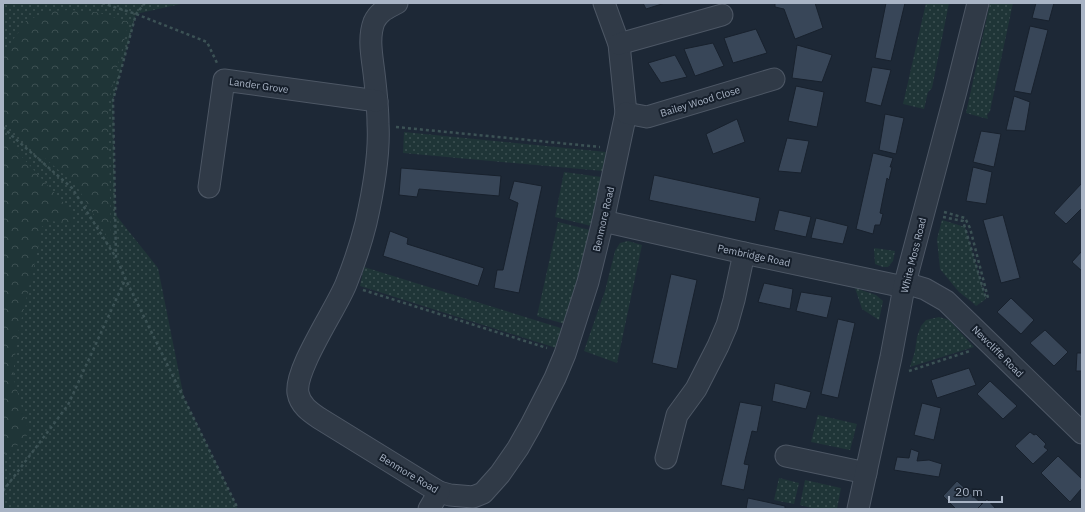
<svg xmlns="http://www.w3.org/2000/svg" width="1085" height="512" font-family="'IBM Plex Sans',sans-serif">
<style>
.grass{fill:url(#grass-dots)}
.forest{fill:url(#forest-crowns)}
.building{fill:#384658;stroke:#18212d}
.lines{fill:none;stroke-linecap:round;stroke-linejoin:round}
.minor-casing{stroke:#4d5765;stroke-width:23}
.path{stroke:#3c5255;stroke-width:2.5;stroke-dasharray:3 3;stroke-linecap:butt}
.minor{stroke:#303a47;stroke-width:21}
.labels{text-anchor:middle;stroke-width:4;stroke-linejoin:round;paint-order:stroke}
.street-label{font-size:10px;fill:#a9b4c5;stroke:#161f2b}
</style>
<defs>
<pattern id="grass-dots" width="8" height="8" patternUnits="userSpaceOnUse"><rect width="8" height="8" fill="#1f3537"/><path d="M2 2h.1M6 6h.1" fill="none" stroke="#3d5052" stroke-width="1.8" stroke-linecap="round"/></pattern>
<pattern id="forest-crowns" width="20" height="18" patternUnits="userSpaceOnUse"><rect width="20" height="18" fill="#1f3537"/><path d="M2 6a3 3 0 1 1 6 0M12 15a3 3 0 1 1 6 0" fill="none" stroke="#3d5052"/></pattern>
</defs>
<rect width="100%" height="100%" fill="#1d2836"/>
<!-- grass -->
<g class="grass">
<polygon points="3,3 185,3 136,14 113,100 115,214 158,268 184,398 238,509 3,509"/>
<polygon points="926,3 949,3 932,88 928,92 924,109 903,104"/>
<polygon points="990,3 1013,3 990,111 987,115 988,119 966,113"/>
<polygon points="404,132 606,152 603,171 403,153"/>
<polygon points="564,172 601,177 591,226 555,217"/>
<polygon points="942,220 965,227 986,299 976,306 972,302 959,292 940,269 937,239"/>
<polygon points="558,222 590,230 580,278 565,324 537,316"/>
<polygon points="628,241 642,245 617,363 584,351 605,291 615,251 620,243"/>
<polygon points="874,248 895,251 893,261 888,267 883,267 875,264"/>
<polygon points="364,267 564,329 556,348 360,286"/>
<polygon points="855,288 876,295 883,301 879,320 862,309"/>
<polygon points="939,317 949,320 974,347 910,367 915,351 917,337 921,326 926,320"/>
<polygon points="818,415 857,424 850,450 811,442"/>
<polygon points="779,478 799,483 794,504 774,500"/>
<polygon points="805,480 841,488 837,509 815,509 800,505"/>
</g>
<!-- forest -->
<g class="forest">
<polygon points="70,10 96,12 129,22 108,103 111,243 76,185 12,130 3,121 3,54 26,21 49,11"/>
<polygon points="3,136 70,210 74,224 51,221 40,228 39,245 17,338 13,376 29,433 14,449 3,455"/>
</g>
<!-- building -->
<g class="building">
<polygon points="643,3 665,3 646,9"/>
<polygon points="775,3 815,3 823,28 795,39 784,9 775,7"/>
<polygon points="886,3 905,3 891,61 875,58"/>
<polygon points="1036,3 1054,3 1049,21 1032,18"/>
<polygon points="1030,26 1048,30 1031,94 1014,91"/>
<polygon points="756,29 767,53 733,63 724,38"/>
<polygon points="713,43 724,66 695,76 684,49"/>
<polygon points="797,45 832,55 822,82 792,78"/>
<polygon points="675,55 687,77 661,83 648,63"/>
<polygon points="872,67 891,70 881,106 865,102"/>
<polygon points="796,86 824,92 817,127 788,121"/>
<polygon points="1014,96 1030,102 1025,131 1006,130"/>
<polygon points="885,114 904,118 896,154 879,150"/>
<polygon points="737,119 745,142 713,154 706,134"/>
<polygon points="981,131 1001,134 994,167 973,162"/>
<polygon points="787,138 809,141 801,173 778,171"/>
<polygon points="873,153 893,158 890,167 892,167 889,180 887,178 880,213 883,214 880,225 875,225 873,234 856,229"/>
<polygon points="973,167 992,172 986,204 966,201"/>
<polygon points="401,168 501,176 499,196 419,189 417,197 399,195"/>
<polygon points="654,175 760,198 755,222 649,200"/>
<polygon points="514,181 542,186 519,293 494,288 497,270 503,270 518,203 509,199"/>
<polygon points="1082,183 1082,208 1066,224 1054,213"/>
<polygon points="779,210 811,217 806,237 774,230"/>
<polygon points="1003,215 1020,278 1001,283 983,220"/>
<polygon points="816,218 848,226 843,244 811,238"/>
<polygon points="390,231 408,238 407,244 484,268 478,286 383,256"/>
<polygon points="1082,251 1082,271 1072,262"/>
<polygon points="671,274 697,280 677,369 652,363"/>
<polygon points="764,283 793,289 790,309 758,302"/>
<polygon points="801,292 832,297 827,318 796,311"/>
<polygon points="1011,298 1034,320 1021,334 997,312"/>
<polygon points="838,319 855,323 838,398 821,394"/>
<polygon points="1045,330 1068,352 1054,366 1030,343"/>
<polygon points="1077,353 1082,353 1082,371 1076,371"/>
<polygon points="969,368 976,385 937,398 931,380"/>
<polygon points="990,381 1017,406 1003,419 977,394"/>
<polygon points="775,383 811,392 806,409 772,401"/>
<polygon points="740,402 762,406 757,432 752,431 744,464 749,465 744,490 721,485"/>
<polygon points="922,403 941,408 934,440 914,435"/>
<polygon points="1030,432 1034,435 1036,434 1046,444 1044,447 1048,450 1033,464 1015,446"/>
<polygon points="911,449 919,452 917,461 929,460 942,464 939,477 894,470 897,457 909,458"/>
<polygon points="1058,456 1082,479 1082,488 1070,502 1041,473"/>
<polygon points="957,481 982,504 977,509 956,509 943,496"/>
<polygon points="748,498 785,506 785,509 746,509"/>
<polygon points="987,499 996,509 977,509"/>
</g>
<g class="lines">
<defs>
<g id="minor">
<path d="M397,3C388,8 379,11 374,22C368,38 372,56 374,73C376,90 378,107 378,124C380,156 373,192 366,223C361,243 354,264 346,284C336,309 294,370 298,393C300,405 310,412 319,418L439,492L450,495L473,497L483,493L500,474L518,448L531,425L555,378L565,354L588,282L603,221L626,113L619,44L604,3"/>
<polyline points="619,44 722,15"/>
<polyline points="626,113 647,117 774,79"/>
<polyline points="209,187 224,80 377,101"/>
<polyline points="603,221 744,253 904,287"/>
<polyline points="905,283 925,289 946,301 1082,433"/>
<polyline points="786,456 866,473"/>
<polyline points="666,458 677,415 696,389 718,346 727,325 734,300 744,253"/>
<polyline points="429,509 439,492"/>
<polyline points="858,509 891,357 904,287 956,91 978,3"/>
</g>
</defs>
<!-- minor casing -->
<use href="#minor" class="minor-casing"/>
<!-- path -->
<g class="path">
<polyline points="102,3 136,14 207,42 217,63"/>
<polyline points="145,3 136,14 113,100 116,257 126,280 238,509"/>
<polyline points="3,127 11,135 72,188 115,256"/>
<polyline points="396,127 600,147"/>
<polyline points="944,212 965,218 970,228 988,298"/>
<polyline points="943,217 963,221 986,299"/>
<polyline points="363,290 547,348"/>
<polyline points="909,371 970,351"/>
<polyline points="3,491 68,405 125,280"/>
</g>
<!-- minor -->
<use href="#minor" class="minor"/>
</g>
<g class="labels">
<!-- street labels -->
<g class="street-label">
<text transform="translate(259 85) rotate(8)" y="4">Lander Grove</text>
<text transform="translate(700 101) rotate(-17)" y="4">Bailey Wood Close</text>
<text transform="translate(603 219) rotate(-77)" y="4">Benmore Road</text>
<text transform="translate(754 255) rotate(12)" y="4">Pembridge Road</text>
<text transform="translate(913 255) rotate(-76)" y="4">White Moss Road</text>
<text transform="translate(998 351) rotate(45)" y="4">Newcliffe Road</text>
<text transform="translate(409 473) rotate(31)" y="4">Benmore Road</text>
</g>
</g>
<!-- border -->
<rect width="1085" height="512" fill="none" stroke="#a9b4c5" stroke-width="8"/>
<!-- scale -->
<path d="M949 496v6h53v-6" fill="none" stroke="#a9b4c5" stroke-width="2"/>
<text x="955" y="496" font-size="12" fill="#a9b4c5" stroke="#161f2b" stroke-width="3" paint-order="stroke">20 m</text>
</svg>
